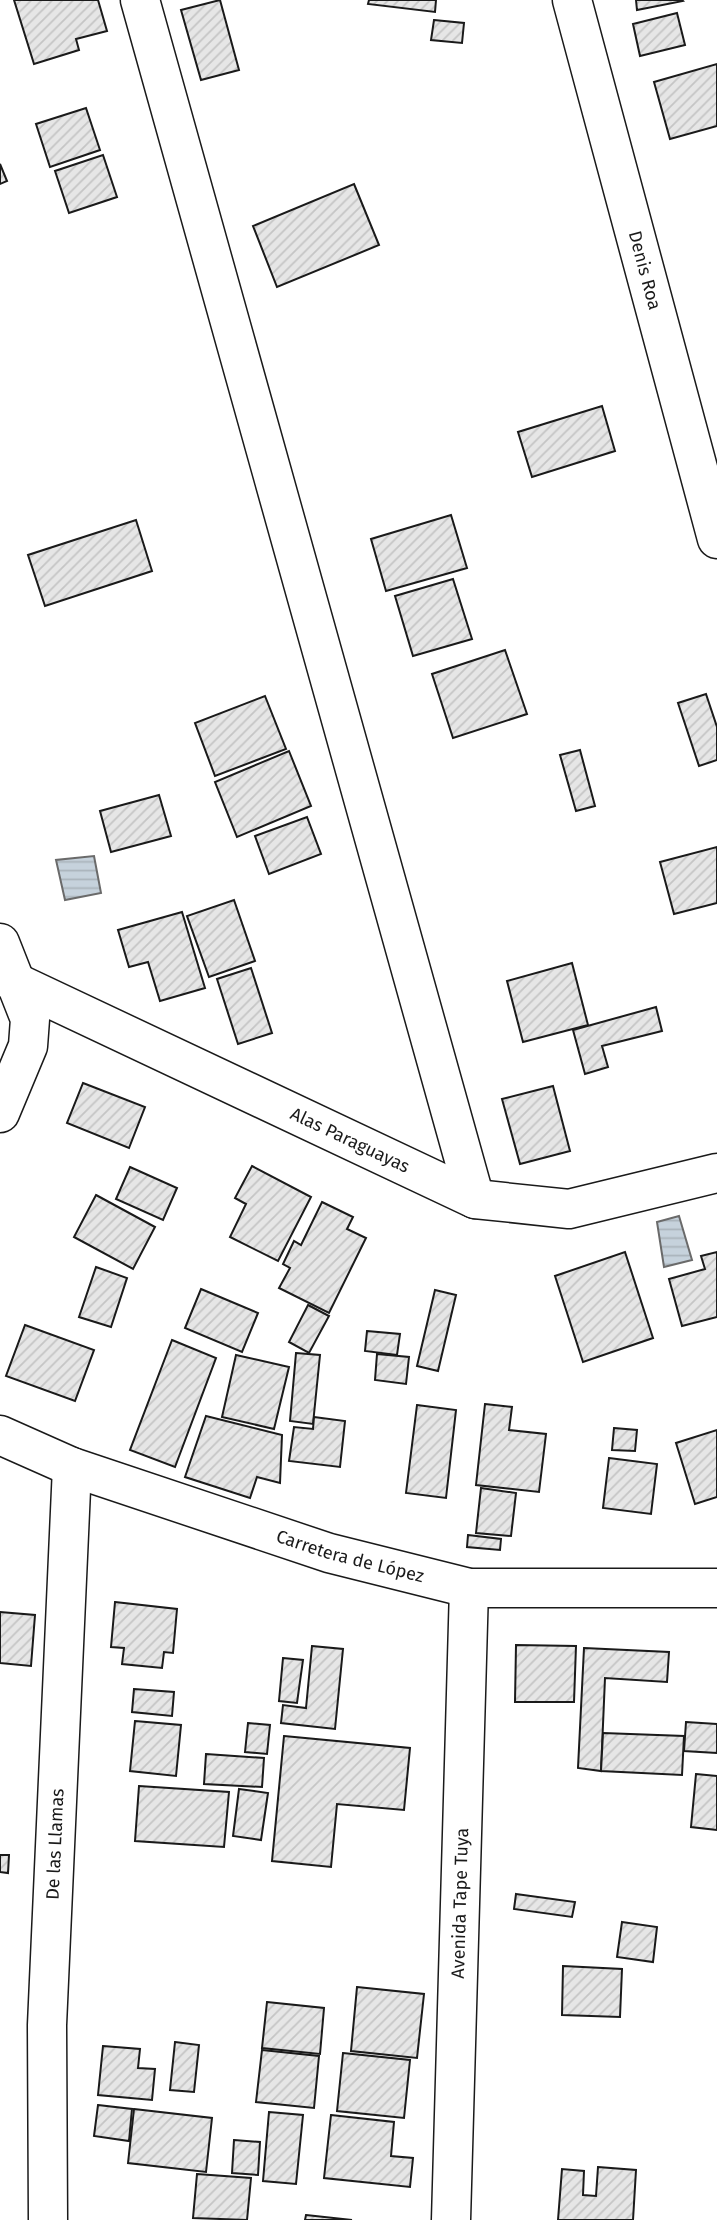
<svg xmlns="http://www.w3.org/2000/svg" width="717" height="2220" font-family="'Fira Sans',sans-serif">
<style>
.water{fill:url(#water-rules);stroke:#6a6a6a;stroke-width:2}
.building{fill:url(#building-hatch);stroke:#1a1a1a;stroke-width:2}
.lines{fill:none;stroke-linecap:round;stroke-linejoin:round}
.minor-casing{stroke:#1a1a1a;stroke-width:41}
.major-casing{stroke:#1a1a1a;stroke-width:41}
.minor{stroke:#fff;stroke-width:38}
.major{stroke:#fff;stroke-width:38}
.labels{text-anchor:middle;stroke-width:5;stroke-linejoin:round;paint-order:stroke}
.street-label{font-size:18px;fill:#1a1a1a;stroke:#fff}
</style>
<defs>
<pattern id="water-rules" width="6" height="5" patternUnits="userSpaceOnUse" patternTransform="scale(1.75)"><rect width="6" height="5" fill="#c6d2dc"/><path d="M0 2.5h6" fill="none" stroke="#aab4bc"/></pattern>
<pattern id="building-hatch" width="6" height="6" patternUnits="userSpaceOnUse" patternTransform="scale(1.75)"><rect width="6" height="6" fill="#e6e6e6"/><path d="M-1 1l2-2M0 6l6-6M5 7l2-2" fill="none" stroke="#c5c5c5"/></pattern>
</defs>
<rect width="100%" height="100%" fill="#fff"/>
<!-- water -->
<g class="water">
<polygon points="94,856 101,893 65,900 56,860"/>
<polygon points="679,1216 692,1260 664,1267 657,1222"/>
</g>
<!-- building -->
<g class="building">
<polygon points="14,0 98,0 107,31 76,39 79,50 34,64"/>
<polygon points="220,0 239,70 201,80 181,10"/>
<polygon points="369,0 436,0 435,12 368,4"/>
<polygon points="636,0 682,0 683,1 637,10"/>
<polygon points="677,13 685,45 640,56 633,24"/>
<polygon points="434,20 464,23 462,43 431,40"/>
<polygon points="717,64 717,126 670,139 654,82"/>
<polygon points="86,108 100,150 50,167 36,124"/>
<polygon points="103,155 117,197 69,213 55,171"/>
<polygon points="0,164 7,181 0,184"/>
<polygon points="354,184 379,245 277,287 253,226"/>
<polygon points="602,406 615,451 532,477 518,432"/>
<polygon points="451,515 467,568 386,591 371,539"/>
<polygon points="136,520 152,571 45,606 28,555"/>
<polygon points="453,579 472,639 413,656 395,596"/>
<polygon points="505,650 527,714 453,738 432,674"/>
<polygon points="706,694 717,727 717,760 699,766 678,703"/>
<polygon points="265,696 286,749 215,776 195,723"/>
<polygon points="580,750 595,806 576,811 560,755"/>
<polygon points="289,751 311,806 237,837 215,782"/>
<polygon points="159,795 171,836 111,852 100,811"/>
<polygon points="307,817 321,854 269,874 255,836"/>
<polygon points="717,847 717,903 674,914 660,862"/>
<polygon points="234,900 255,961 209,977 187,916"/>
<polygon points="182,912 205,988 160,1001 148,962 129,967 118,930"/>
<polygon points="572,963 588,1025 523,1042 507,981"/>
<polygon points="251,968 272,1033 238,1044 217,979"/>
<polygon points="656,1007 662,1031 602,1046 608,1067 585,1074 573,1030"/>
<polygon points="83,1083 145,1107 129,1148 67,1123"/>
<polygon points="553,1086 570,1151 520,1164 502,1099"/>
<polygon points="252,1166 311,1197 278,1261 230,1237 246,1204 235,1198"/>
<polygon points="130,1167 177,1188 163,1220 116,1199"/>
<polygon points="96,1195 155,1227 133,1269 74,1237"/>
<polygon points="322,1202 353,1217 347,1229 366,1238 329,1313 279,1288 290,1268 283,1264 294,1241 301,1245"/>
<polygon points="625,1252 653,1338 583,1362 555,1276"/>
<polygon points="717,1252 717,1317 682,1326 669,1279 705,1269 701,1256"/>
<polygon points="96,1267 127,1278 111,1327 79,1317"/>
<polygon points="201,1289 258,1313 242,1352 185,1328"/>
<polygon points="435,1290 456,1295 438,1371 417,1366"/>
<polygon points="308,1305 329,1316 309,1353 289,1342"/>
<polygon points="25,1325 94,1350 75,1401 6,1376"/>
<polygon points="367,1331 400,1334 397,1355 365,1351"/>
<polygon points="172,1340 216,1358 175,1467 130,1450"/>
<polygon points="296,1353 320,1355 313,1424 290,1421"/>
<polygon points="377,1354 409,1357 406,1384 375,1380"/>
<polygon points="236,1355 289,1367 274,1429 222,1417"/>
<polygon points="485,1404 512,1407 509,1430 546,1434 539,1492 476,1485"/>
<polygon points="417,1405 456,1410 446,1498 406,1493"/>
<polygon points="206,1416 282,1435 280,1483 257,1477 250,1498 185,1477"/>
<polygon points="314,1417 345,1421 340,1467 289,1461 294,1427 313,1429"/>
<polygon points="614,1428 637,1430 635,1451 612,1450"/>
<polygon points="717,1430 717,1497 695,1504 676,1443"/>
<polygon points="609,1458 657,1464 651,1514 603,1508"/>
<polygon points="481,1488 516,1493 511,1536 476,1533"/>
<polygon points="468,1535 501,1539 500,1550 467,1547"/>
<polygon points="115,1602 177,1609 173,1653 164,1652 162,1668 122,1664 124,1648 111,1647"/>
<polygon points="0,1612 35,1615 31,1666 0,1663"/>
<polygon points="516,1645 576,1646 574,1702 515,1702"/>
<polygon points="312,1646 343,1649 335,1729 281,1723 283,1705 306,1708"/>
<polygon points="584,1648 669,1652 667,1682 605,1678 601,1771 578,1768"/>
<polygon points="283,1658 303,1660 297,1703 279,1701"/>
<polygon points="134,1689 174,1692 172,1716 132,1712"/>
<polygon points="135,1721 181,1725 176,1776 130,1771"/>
<polygon points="686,1722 717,1724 717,1753 684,1751"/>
<polygon points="248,1723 270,1725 267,1754 245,1752"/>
<polygon points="603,1733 684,1736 682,1775 601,1771"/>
<polygon points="284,1736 410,1748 404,1810 337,1804 331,1867 272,1861"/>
<polygon points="206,1754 264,1758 262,1787 204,1784"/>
<polygon points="696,1774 717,1776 717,1830 691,1827"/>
<polygon points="139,1786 229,1792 224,1847 135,1841"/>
<polygon points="239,1789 268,1793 261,1840 233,1836"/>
<polygon points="0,1855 9,1855 8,1873 0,1872"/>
<polygon points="516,1894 575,1902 572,1917 514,1909"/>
<polygon points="622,1922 657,1927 653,1962 617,1957"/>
<polygon points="563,1966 622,1969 620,2017 562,2015"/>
<polygon points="357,1987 424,1994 417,2058 351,2051"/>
<polygon points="267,2002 324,2008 320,2054 262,2048"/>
<polygon points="175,2042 199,2045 194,2092 170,2090"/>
<polygon points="103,2046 140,2049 138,2068 155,2069 152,2100 98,2095"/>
<polygon points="262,2050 319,2056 314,2108 256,2102"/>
<polygon points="343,2053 410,2060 404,2118 337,2111"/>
<polygon points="98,2105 132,2109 129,2141 94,2136"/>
<polygon points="134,2109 212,2118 206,2172 128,2163"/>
<polygon points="269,2112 303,2115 296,2184 263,2181"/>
<polygon points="331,2115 394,2122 391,2156 413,2158 410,2187 324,2178"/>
<polygon points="234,2140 260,2142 258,2175 232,2173"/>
<polygon points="598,2167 636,2170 633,2220 558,2220 562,2169 584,2171 583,2195 596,2196"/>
<polygon points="197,2174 251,2178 247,2220 193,2218"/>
<polygon points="306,2215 352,2220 305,2220"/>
</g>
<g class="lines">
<defs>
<g id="minor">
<polyline points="140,0 475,1199"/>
<path id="s1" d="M572,0L717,539"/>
<polyline points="0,943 30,1019 28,1046 0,1113"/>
<path id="s2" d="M0,975L475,1199L569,1209L717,1173"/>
<path id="s3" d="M48,2220L47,2025L72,1467"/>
<path id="s4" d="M451,2220L469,1588"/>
</g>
<g id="major">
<path id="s5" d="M0,1435L72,1467L329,1553L469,1588H717"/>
</g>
</defs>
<!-- minor casing -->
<use href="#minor" class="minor-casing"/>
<!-- major casing -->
<use href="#major" class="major-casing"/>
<!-- minor -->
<use href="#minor" class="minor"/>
<!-- major -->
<use href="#major" class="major"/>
</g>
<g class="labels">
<!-- street labels -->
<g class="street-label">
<text dy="6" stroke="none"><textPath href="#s1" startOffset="280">Denis Roa</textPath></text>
<text dy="6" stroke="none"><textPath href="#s2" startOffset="387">Alas Paraguayas</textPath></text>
<text dy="6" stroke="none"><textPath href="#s5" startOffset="371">Carretera de López</textPath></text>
<text dy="6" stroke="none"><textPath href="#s3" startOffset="376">De las Llamas</textPath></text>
<text dy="6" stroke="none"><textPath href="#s4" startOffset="317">Avenida Tape Tuya</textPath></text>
</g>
</g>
</svg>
